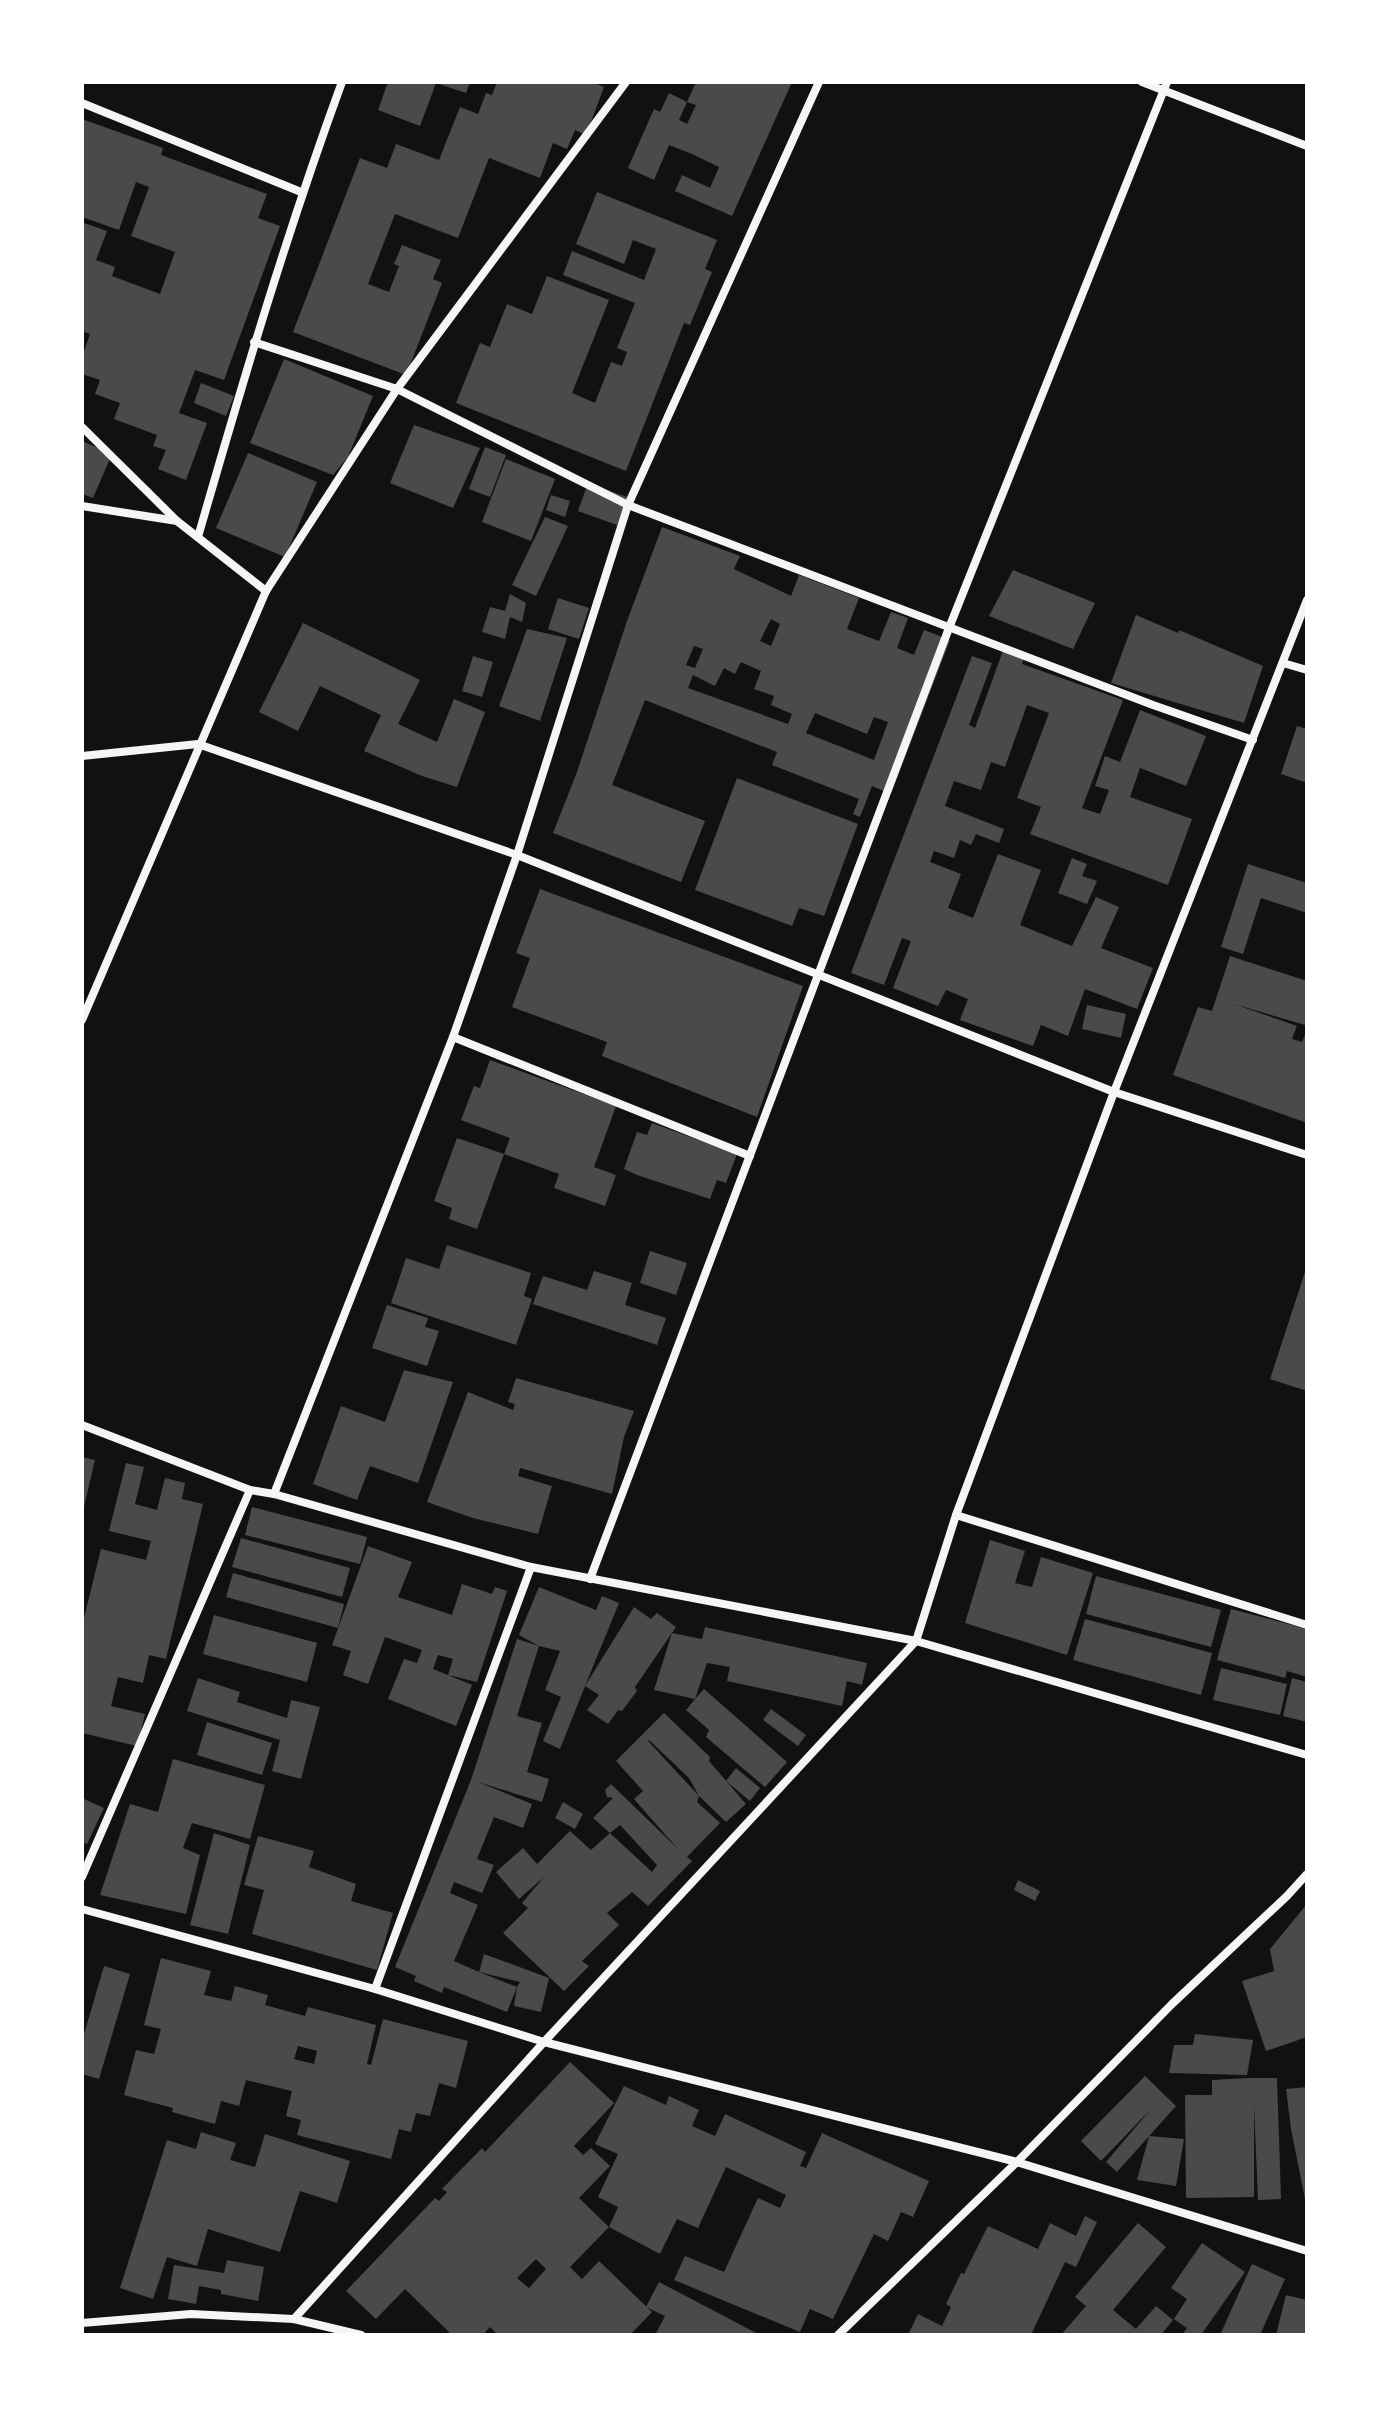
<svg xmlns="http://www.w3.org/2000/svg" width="1389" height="2417" font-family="Mulish,sans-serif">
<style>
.building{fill:#4a4a4a;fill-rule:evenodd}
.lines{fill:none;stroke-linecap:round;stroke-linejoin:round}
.minor{stroke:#f5f5f5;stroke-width:8}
</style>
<rect width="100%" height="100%" fill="#111"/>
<!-- building -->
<g class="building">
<polygon points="388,82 470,82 466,93 436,83 420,126 378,110"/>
<polygon points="497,82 592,82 604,87 586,135 575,130 567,149 553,143 540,178 489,158 458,238 395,214 368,284 389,292 399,266 394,264 402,245 441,260 433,279 442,283 406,375 293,332 360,158 387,168 396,144 439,160 460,107 478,114 486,93 492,95"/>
<polygon points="696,82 792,82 732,216 675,191 682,175 710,188 719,167 692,154 669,145 654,180 628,168 654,109 660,112 669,93 687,102 679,120 687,124 696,105 687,102"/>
<polygon points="82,119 163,148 161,155 267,194 258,218 280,226 224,380 195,370 179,413 207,423 186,480 158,469 166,450 153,446 157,435 114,419 120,403 95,394 100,380 82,374 82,357 90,334 82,331 84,223 107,231 96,260 115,267 112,276 160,294 175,252 131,236 149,187 136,182 119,230 82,217"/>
<polygon points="597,192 717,240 705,269 712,272 690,325 684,323 626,471 456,403 480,343 490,347 507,304 532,314 547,276 609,300 572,393 595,403 611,362 622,366 627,352 617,348 635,303 563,275 572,251 644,280 656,249 633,240 624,264 576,244"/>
<polygon points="284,359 373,396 348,457 333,475 250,443"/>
<polygon points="201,383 234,396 226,416 194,403"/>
<polygon points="414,425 480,448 453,508 390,483"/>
<polygon points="82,441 112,454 93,498 82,494"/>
<polygon points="485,447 506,455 490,497 469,489"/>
<polygon points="248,453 317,482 285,557 216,528"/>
<polygon points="506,459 555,479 531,541 482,522"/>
<polygon points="588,483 627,497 617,525 578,511"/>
<polygon points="551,495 570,501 565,517 546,510"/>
<polygon points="545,517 568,526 536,596 512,585"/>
<path d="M662,527L740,556L734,569L791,596L799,575L859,598L847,629L879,641L891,612L908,618L897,648L914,655L924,630L950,640L891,794L872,786L860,817L853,814L859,799L772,765L777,752L645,700L612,785L705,821L681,882L553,833L577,772L627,621ZM771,619L780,624L771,646L760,641ZM694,646L703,649L695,668L686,665ZM741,662L761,671L754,689L774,696L771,705L792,714L788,724L688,688L693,675L715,686L724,668L735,674ZM815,713L867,734L874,717L888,722L874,760L806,733Z"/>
<polygon points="1013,570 1095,603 1073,649 989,616"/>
<polygon points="510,594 526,603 522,622 510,617 505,639 482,632 490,607 505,611"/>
<polygon points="558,598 589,608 579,639 548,629"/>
<polygon points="1136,615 1178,633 1179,630 1263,666 1244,723 1111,683"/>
<polygon points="303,623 420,680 398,724 437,742 454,699 485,712 457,787 422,776 364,751 381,715 320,686 298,731 259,712"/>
<polygon points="527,629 567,638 540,721 499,706"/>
<polygon points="1005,645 1026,652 1022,664 1123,700 1082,808 1100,814 1109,790 1095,786 1105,756 1120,762 1140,710 1206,736 1186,786 1140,768 1130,797 1192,819 1168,885 1030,834 1041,807 1017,798 1049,713 1027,705 1005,767 991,762 981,790 954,781 945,806 1004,829 999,843 976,834 971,845 960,840 954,858 934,851 930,862 961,874 948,908 973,918 998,854 1041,870 1020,925 1072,946 1096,897 1119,907 1101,948 1153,968 1137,1009 1085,989 1068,1036 1041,1025 1033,1046 960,1020 968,999 946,990 938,1006 893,988 911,941 902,938 884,985 851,973 972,656 992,663 969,725 975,728"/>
<polygon points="473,656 493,662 482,697 462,691"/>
<polygon points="1297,726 1307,729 1307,783 1281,774"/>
<polygon points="737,778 858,824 824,916 799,908 792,926 695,890"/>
<polygon points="1072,858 1087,864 1082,876 1097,881 1087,904 1058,893"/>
<polygon points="1248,864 1307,883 1307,913 1261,898 1243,954 1221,947"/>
<polygon points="540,889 803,986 757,1117 602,1056 607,1042 512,1007 530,958 516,953"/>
<polygon points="1230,956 1307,981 1305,1025 1234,1004 1297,1026 1292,1039 1302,1042 1307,1031 1307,1123 1173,1075 1198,1007 1212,1011"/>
<polygon points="1087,1005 1126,1014 1121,1038 1082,1029"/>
<polygon points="490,1060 616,1106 594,1167 616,1175 605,1206 554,1188 559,1174 504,1154 477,1229 449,1219 452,1208 434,1201 457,1138 504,1154 510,1138 461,1120 474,1086 480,1088"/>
<polygon points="652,1123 737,1154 726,1183 717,1180 710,1199 637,1175 624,1169 637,1132 647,1135"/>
<polygon points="447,1245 531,1273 524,1296 532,1299 516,1345 391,1303 406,1258 439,1269"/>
<polygon points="650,1251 687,1263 676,1295 640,1283"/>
<polygon points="1306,1269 1307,1269 1307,1391 1270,1379"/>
<polygon points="594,1271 632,1283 625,1305 666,1318 657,1345 533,1304 543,1276 587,1290"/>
<polygon points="387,1305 428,1318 425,1327 439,1331 427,1366 372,1348"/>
<polygon points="404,1370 453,1382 418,1483 370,1466 357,1500 313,1484 341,1406 385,1422"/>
<polygon points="516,1378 634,1411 624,1437 612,1494 520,1468 518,1476 552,1486 538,1534 473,1518 427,1502 468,1392 513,1410 515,1404 508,1402"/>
<polygon points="82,1457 95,1460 83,1511 82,1511"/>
<polygon points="126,1463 144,1467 135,1504 157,1510 165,1478 185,1483 182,1499 203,1504 166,1659 149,1655 143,1683 118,1677 111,1706 145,1714 137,1746 82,1733 82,1626 101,1549 146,1560 151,1541 109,1531"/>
<polygon points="252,1507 367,1537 360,1564 245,1535"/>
<polygon points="241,1538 350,1568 342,1597 232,1567"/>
<polygon points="990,1540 1025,1551 1015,1583 1032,1587 1041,1557 1093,1573 1067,1655 965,1623"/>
<polygon points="368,1546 412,1562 398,1597 452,1615 462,1584 492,1594 495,1587 507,1591 477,1682 448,1675 453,1659 438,1655 433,1669 448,1675 472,1685 456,1726 388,1699 404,1659 417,1663 422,1650 385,1637 368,1684 343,1675 351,1651 332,1645"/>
<polygon points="233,1573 344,1604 338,1628 226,1597"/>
<polygon points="1096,1576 1221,1610 1211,1647 1086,1614"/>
<polygon points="539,1587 596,1610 602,1596 619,1603 585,1686 634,1607 651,1619 657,1613 676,1627 635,1687 637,1691 622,1711 618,1710 608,1724 587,1710 599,1695 585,1686 560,1749 543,1741 561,1697 545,1690 560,1651 539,1646 519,1635"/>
<polygon points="1231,1609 1307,1629 1307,1677 1287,1671 1285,1678 1217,1660"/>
<polygon points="214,1615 317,1643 307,1682 203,1654"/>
<polygon points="1085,1619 1212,1653 1201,1695 1073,1660"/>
<polygon points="705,1627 867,1663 862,1685 847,1681 842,1706 727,1681 730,1667 707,1663 695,1699 704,1689 787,1762 765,1787 706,1737 709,1730 686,1710 695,1699 654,1690 672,1633 702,1639"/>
<polygon points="517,1639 539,1646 517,1716 542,1723 527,1772 549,1779 542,1802 478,1782 532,1804 523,1828 494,1817 477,1859 494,1865 482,1893 454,1882 450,1893 478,1905 454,1961 479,1972 517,1987 520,1982 479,1972 484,1954 549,1978 541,2012 514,2006 517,1987 507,2012 444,1987 442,1993 414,1981 416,1976 395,1967 471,1780"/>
<polygon points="1221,1668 1287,1684 1280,1715 1213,1700"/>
<polygon points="198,1678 240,1692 237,1702 287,1718 291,1700 320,1707 301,1779 272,1771 280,1740 187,1711"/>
<polygon points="1292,1678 1307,1682 1307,1722 1283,1716"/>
<polygon points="771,1709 806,1735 798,1746 763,1720"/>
<path d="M664,1713L710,1757L709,1761L746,1804L726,1822L699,1796L697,1802L720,1823L687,1857L692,1861L648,1906L632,1892L607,1913L619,1925L582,1961L589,1966L564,1991L503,1933L528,1908L522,1903L544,1877L519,1899L496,1872L523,1848L537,1864L570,1831L591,1850L610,1833L652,1872L657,1865L620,1825L610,1833L593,1818L613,1798L607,1797L605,1790L611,1784L678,1849L634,1799L643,1791L616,1761ZM649,1740L689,1778L699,1796L648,1741Z"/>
<polygon points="207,1722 272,1743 262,1775 197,1755"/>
<polygon points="173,1759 265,1785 250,1839 192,1823 183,1848 200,1855 186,1914 100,1895 130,1804 158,1812"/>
<polygon points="736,1768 760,1788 750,1801 726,1781"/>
<polygon points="82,1798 104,1808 87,1844 82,1842"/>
<polygon points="563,1802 583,1814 575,1829 555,1818"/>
<polygon points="214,1833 250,1845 228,1934 190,1925"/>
<polygon points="258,1836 314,1851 309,1867 356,1884 351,1901 393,1913 377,1970 252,1934 264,1890 244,1885"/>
<polygon points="1018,1880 1040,1891 1035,1901 1014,1890"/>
<polygon points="1307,1904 1307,2037 1266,2051 1242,1981 1274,1971 1270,1949"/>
<path d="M161,1958L211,1971L204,1995L231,2001L235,1986L268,1995L265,2005L305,2016L308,2007L376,2025L367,2064L371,2065L383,2019L468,2041L456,2088L439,2083L430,2116L416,2113L411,2132L399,2129L391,2159L297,2135L301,2120L286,2116L292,2091L246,2080L239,2106L221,2101L215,2124L172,2112L173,2108L124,2095L136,2050L154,2054L161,2029L144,2025ZM298,2046L317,2051L314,2064L294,2059Z"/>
<polygon points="104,1966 130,1974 99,2079 82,2074 82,2041"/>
<polygon points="1195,2034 1253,2040 1247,2075 1169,2073 1174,2045 1193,2045"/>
<path d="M570,2062L614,2103L574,2146L583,2155L591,2148L610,2166L579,2198L609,2227L570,2267L582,2279L599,2261L652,2312L630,2335H498L490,2327L483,2335H452L405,2289L376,2319L346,2291L435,2198L439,2201L447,2192L442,2189L482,2148L485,2152ZM536,2259L546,2269L529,2288L517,2278Z"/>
<polygon points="1145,2076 1176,2106 1117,2172 1106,2162 1151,2109 1101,2161 1081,2141"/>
<polygon points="1248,2078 1277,2078 1281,2199 1258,2200 1254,2106 1254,2197 1186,2198 1185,2095 1212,2095 1212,2080"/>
<polygon points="624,2086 666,2105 669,2096 699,2110 692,2126 715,2136 725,2114 806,2152 800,2166 806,2168 822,2133 929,2181 913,2217 901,2212 888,2241 874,2234 833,2319 810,2309 800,2332 674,2280 685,2256 724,2272 758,2198 780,2208 786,2195 726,2167 698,2228 677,2219 660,2254 609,2227 618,2207 598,2197 618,2154 595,2144"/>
<polygon points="1307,2087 1307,2204 1306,2204 1291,2129 1286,2089"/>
<polygon points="201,2132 236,2143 230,2160 255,2167 265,2134 350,2161 337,2203 300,2191 280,2252 208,2229 197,2266 167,2257 153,2299 120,2288 167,2140 196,2149"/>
<polygon points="1149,2136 1184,2139 1176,2186 1137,2180"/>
<polygon points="1085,2216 1097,2222 1076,2267 1065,2262 1031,2335 908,2335 918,2314 942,2326 951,2307 946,2304 961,2273 964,2274 988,2226 1038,2249 1050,2223 1076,2236"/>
<polygon points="1138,2223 1166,2247 1113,2310 1136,2329 1156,2306 1173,2320 1161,2335 1061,2335 1086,2306 1075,2297"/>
<polygon points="1202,2243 1245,2272 1201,2335 1182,2335 1187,2328 1174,2319 1187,2299 1171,2288"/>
<polygon points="227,2260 264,2267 258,2301 221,2294 221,2290 199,2286 196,2304 168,2299 174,2265 224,2273"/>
<polygon points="1252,2264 1285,2279 1260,2335 1220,2335"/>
<polygon points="659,2282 760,2335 655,2335 665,2316 646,2307"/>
<polygon points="1286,2295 1307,2300 1307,2335 1276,2335"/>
</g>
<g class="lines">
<!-- minor -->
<g class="minor">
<polyline points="1142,82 1307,146"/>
<polyline points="82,103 301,192"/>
<polyline points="254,342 397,389 628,505 1153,705 1253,740"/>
<polyline points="82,427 177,521"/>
<polyline points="82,506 177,521 266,591"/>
<path d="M198,537C242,384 287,232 342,82"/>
<polyline points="1283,663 1307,670"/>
<polyline points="82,756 198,744 517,855 1114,1092 1307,1155"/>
<polyline points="82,1020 266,591 397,389 626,82"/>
<polyline points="453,1037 750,1156"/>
<polyline points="82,1425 250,1490 274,1494 531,1567 916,1641 1307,1755"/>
<polyline points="274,1494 453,1037 517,855 628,505 819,82"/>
<polyline points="956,1515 1307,1625"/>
<polyline points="590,1579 949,628 1167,82"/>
<polyline points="82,1877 250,1490"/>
<polyline points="82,1909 375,1989 544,2042 1017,2162 1307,2251"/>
<polyline points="375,1989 531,1567"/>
<polyline points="294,2319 544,2042 916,1641 956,1515 1114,1092 1307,600"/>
<polyline points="82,2323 191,2314 294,2319 361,2335"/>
<polyline points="838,2335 1017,2162 1172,2004 1287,1896 1307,1874"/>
</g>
</g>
<!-- border -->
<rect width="1389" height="2417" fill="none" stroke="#ffffff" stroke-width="168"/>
</svg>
